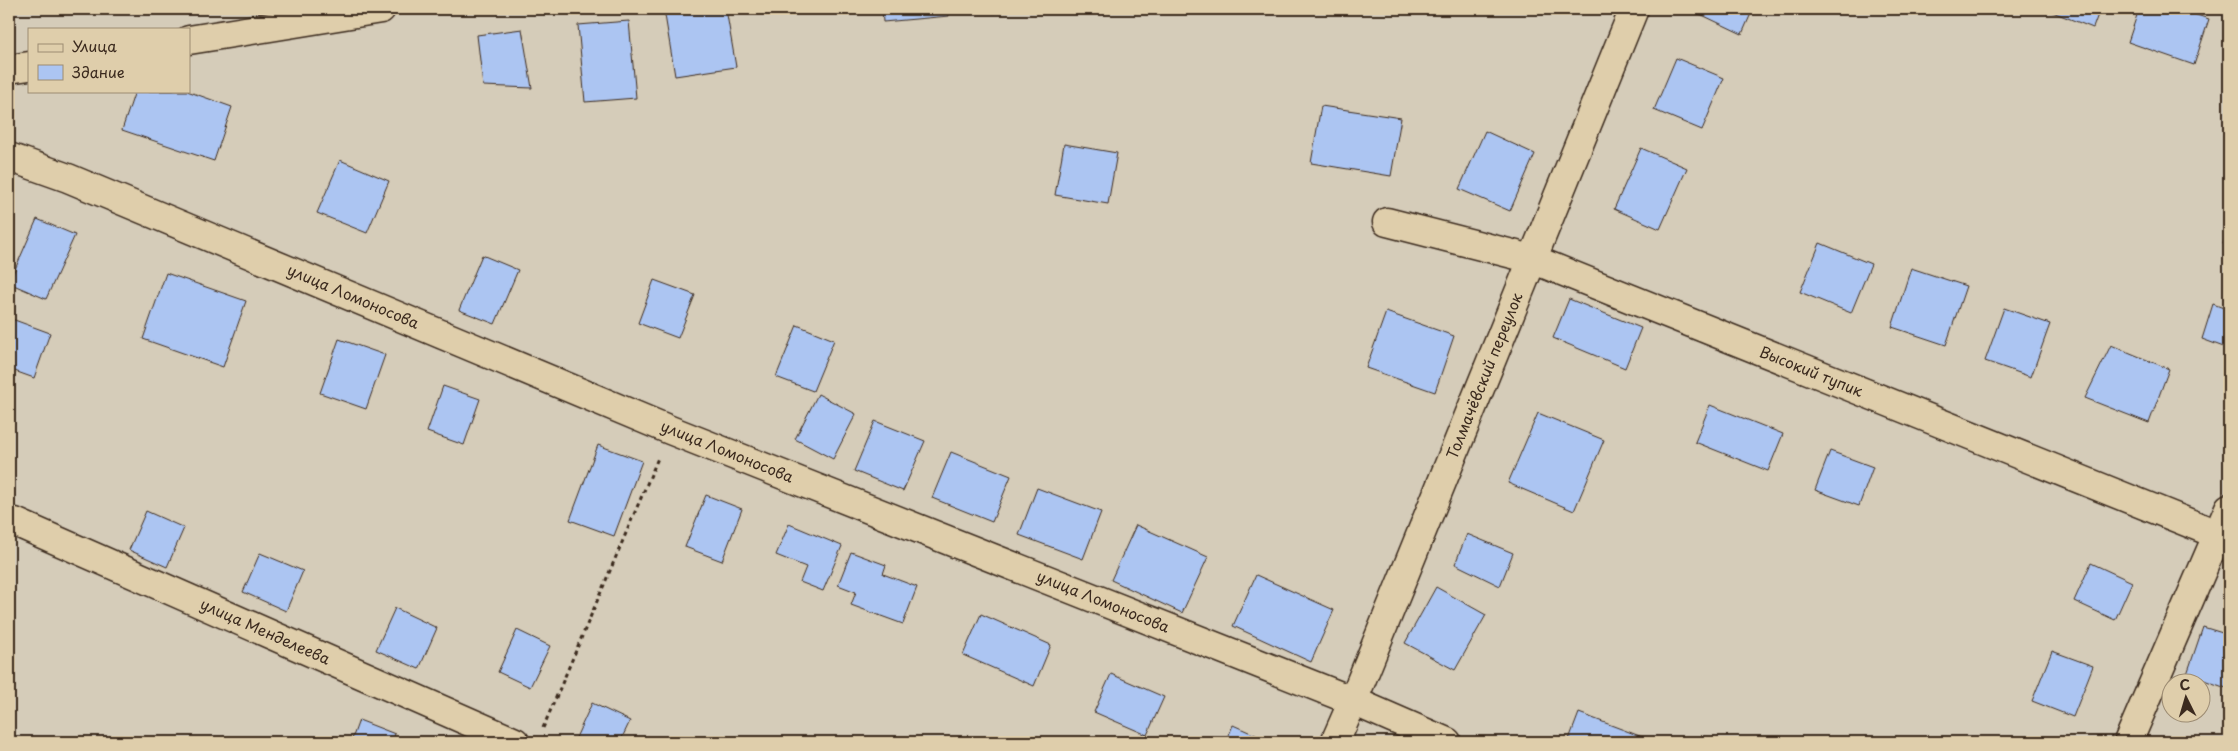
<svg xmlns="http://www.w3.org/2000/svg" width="2238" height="751" font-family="'Playpen Sans',sans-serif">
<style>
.building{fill:#acc5f2;stroke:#3b2a1e}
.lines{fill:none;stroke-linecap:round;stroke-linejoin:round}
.minor-casing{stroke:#3b2a1e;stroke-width:31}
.path{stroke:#3b2a1e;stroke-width:3;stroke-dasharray:4 4;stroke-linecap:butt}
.minor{stroke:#dfceab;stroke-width:28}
.labels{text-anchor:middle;stroke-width:4.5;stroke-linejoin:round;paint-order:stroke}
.street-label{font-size:15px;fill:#3b2a1e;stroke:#dfceab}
</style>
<rect width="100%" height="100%" fill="#d5ccb9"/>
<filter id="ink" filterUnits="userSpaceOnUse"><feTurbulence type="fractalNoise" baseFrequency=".02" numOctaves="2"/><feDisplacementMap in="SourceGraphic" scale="10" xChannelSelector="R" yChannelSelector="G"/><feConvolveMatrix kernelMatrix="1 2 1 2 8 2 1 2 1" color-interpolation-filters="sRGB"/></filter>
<g filter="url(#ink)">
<!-- building -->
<g class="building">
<polygon points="664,9 726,9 736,67 675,76"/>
<polygon points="882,9 948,9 949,16 883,22"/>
<polygon points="992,9 1022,9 993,13"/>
<polygon points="1702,9 1753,9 1742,34 1700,14"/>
<polygon points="2045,9 2100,9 2093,28"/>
<polygon points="2139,9 2178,9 2209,19 2194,65 2128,42"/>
<polygon points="629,21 636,98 585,102 578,25"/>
<polygon points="522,29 532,88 483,86 477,35"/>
<polygon points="1676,58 1724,78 1702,130 1654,110"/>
<polygon points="135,91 187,91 232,107 214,161 122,130"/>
<polygon points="1321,106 1401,118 1391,176 1311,163"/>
<polygon points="1485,131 1535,154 1510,211 1459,189"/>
<polygon points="1064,144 1117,153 1108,204 1055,195"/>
<polygon points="1641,148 1687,168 1660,229 1614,209"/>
<polygon points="340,160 389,181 367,233 317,213"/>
<polygon points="37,219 75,235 46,299 9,283"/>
<polygon points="2229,226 2229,246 2223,244"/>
<polygon points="1820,243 1871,264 1851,313 1800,292"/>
<polygon points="482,255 518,270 495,324 459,310"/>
<polygon points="1911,268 1966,286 1946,345 1892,327"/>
<polygon points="166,273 246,301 223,367 143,339"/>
<polygon points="654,280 695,295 678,338 638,323"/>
<polygon points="1569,299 1641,328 1625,368 1553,338"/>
<polygon points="2213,304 2229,310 2229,349 2202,339"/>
<polygon points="2004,308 2050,324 2031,377 1985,361"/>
<polygon points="1386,312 1454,336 1435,392 1366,368"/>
<polygon points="9,318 50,333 34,378 9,369"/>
<polygon points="797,325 834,340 813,391 776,377"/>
<polygon points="339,339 385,355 366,409 320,393"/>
<polygon points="2111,345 2169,369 2149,423 2085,398"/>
<polygon points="443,386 480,399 464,445 427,432"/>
<polygon points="818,394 856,414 833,459 795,439"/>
<polygon points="1710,405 1783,434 1768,471 1695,442"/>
<polygon points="1538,413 1604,440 1574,511 1508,483"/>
<polygon points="875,421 925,441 903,491 854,471"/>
<polygon points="598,445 642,461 614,536 570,520"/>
<polygon points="1830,451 1873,467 1859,506 1815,490"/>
<polygon points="951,452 1011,476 992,522 932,498"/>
<polygon points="1037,488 1101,512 1083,559 1019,535"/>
<polygon points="706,495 742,509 722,561 685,547"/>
<polygon points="146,511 184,528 167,567 129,550"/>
<polygon points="789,524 842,546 823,591 800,582 806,567 776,555"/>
<polygon points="1136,525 1208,557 1182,613 1111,580"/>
<polygon points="1467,534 1513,553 1500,586 1455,564"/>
<polygon points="851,552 886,565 883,574 917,587 903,624 851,605 856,592 838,585"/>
<polygon points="260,553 303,571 286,611 243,592"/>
<polygon points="2091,563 2132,582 2115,620 2074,601"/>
<polygon points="1256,575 1334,610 1311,662 1233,626"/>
<polygon points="1436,587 1486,615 1455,670 1405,643"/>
<polygon points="395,608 437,628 419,669 376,650"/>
<polygon points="981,614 1051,645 1034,686 963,655"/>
<polygon points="2203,627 2229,635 2229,689 2187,674"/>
<polygon points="517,630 550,646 530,687 498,672"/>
<polygon points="2052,651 2093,666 2073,717 2032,701"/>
<polygon points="1111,674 1164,697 1147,735 1094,712"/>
<polygon points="592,703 630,721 620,742 574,742"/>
<polygon points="1579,713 1653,741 1653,742 1568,742"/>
<polygon points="359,720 395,734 392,742 351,742"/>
<polygon points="1233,725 1269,741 1269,742 1226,742"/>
</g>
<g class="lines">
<defs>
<g id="minor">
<polyline points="189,40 381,9"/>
<polyline points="9,69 29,66"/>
<polyline points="9,157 68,178 670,430 1353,701 1447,742"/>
<polyline points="1387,222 1532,259 2229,539"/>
<polyline points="15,522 515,742"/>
<polyline points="1335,742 1353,701 1634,9"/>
<polyline points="2128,742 2229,508"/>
</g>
</defs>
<!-- minor casing -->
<use href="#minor" class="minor-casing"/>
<!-- path -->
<polyline class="path" points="543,728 658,458"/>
<!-- minor -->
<use href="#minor" class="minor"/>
</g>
</g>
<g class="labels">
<!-- street labels -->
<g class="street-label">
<text transform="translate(353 297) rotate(23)" y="5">улица Ломоносова</text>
<text transform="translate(1811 372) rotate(22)" y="5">Высокий тупик</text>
<text transform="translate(1485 376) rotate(-68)" y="5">Толмачёвский переулок</text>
<text transform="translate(727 452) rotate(22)" y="5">улица Ломоносова</text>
<text transform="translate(1103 602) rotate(22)" y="5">улица Ломоносова</text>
<text transform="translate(265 632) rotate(24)" y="5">улица Менделеева</text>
</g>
</g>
<!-- margin -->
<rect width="2238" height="751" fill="none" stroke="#dfceab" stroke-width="30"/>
<rect x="15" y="15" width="2208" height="721" fill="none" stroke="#3b2a1e" stroke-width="2" filter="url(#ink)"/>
<!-- legend -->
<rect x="28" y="28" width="162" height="65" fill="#dfceab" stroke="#9d8c73"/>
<rect x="38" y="44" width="25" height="8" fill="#dfceab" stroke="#9d8c73"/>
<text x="72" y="52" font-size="15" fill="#3b2a1e">Улица</text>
<rect x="38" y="65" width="25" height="15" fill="#acc5f2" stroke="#9d8c73"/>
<text x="72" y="78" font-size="15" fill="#3b2a1e">Здание</text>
<!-- north arrow -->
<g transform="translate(2186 698) rotate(355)"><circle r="24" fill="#dfceab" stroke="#9d8c73"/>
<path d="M0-4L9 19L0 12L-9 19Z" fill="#3b2a1e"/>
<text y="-8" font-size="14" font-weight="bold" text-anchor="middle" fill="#3b2a1e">С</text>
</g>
</svg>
